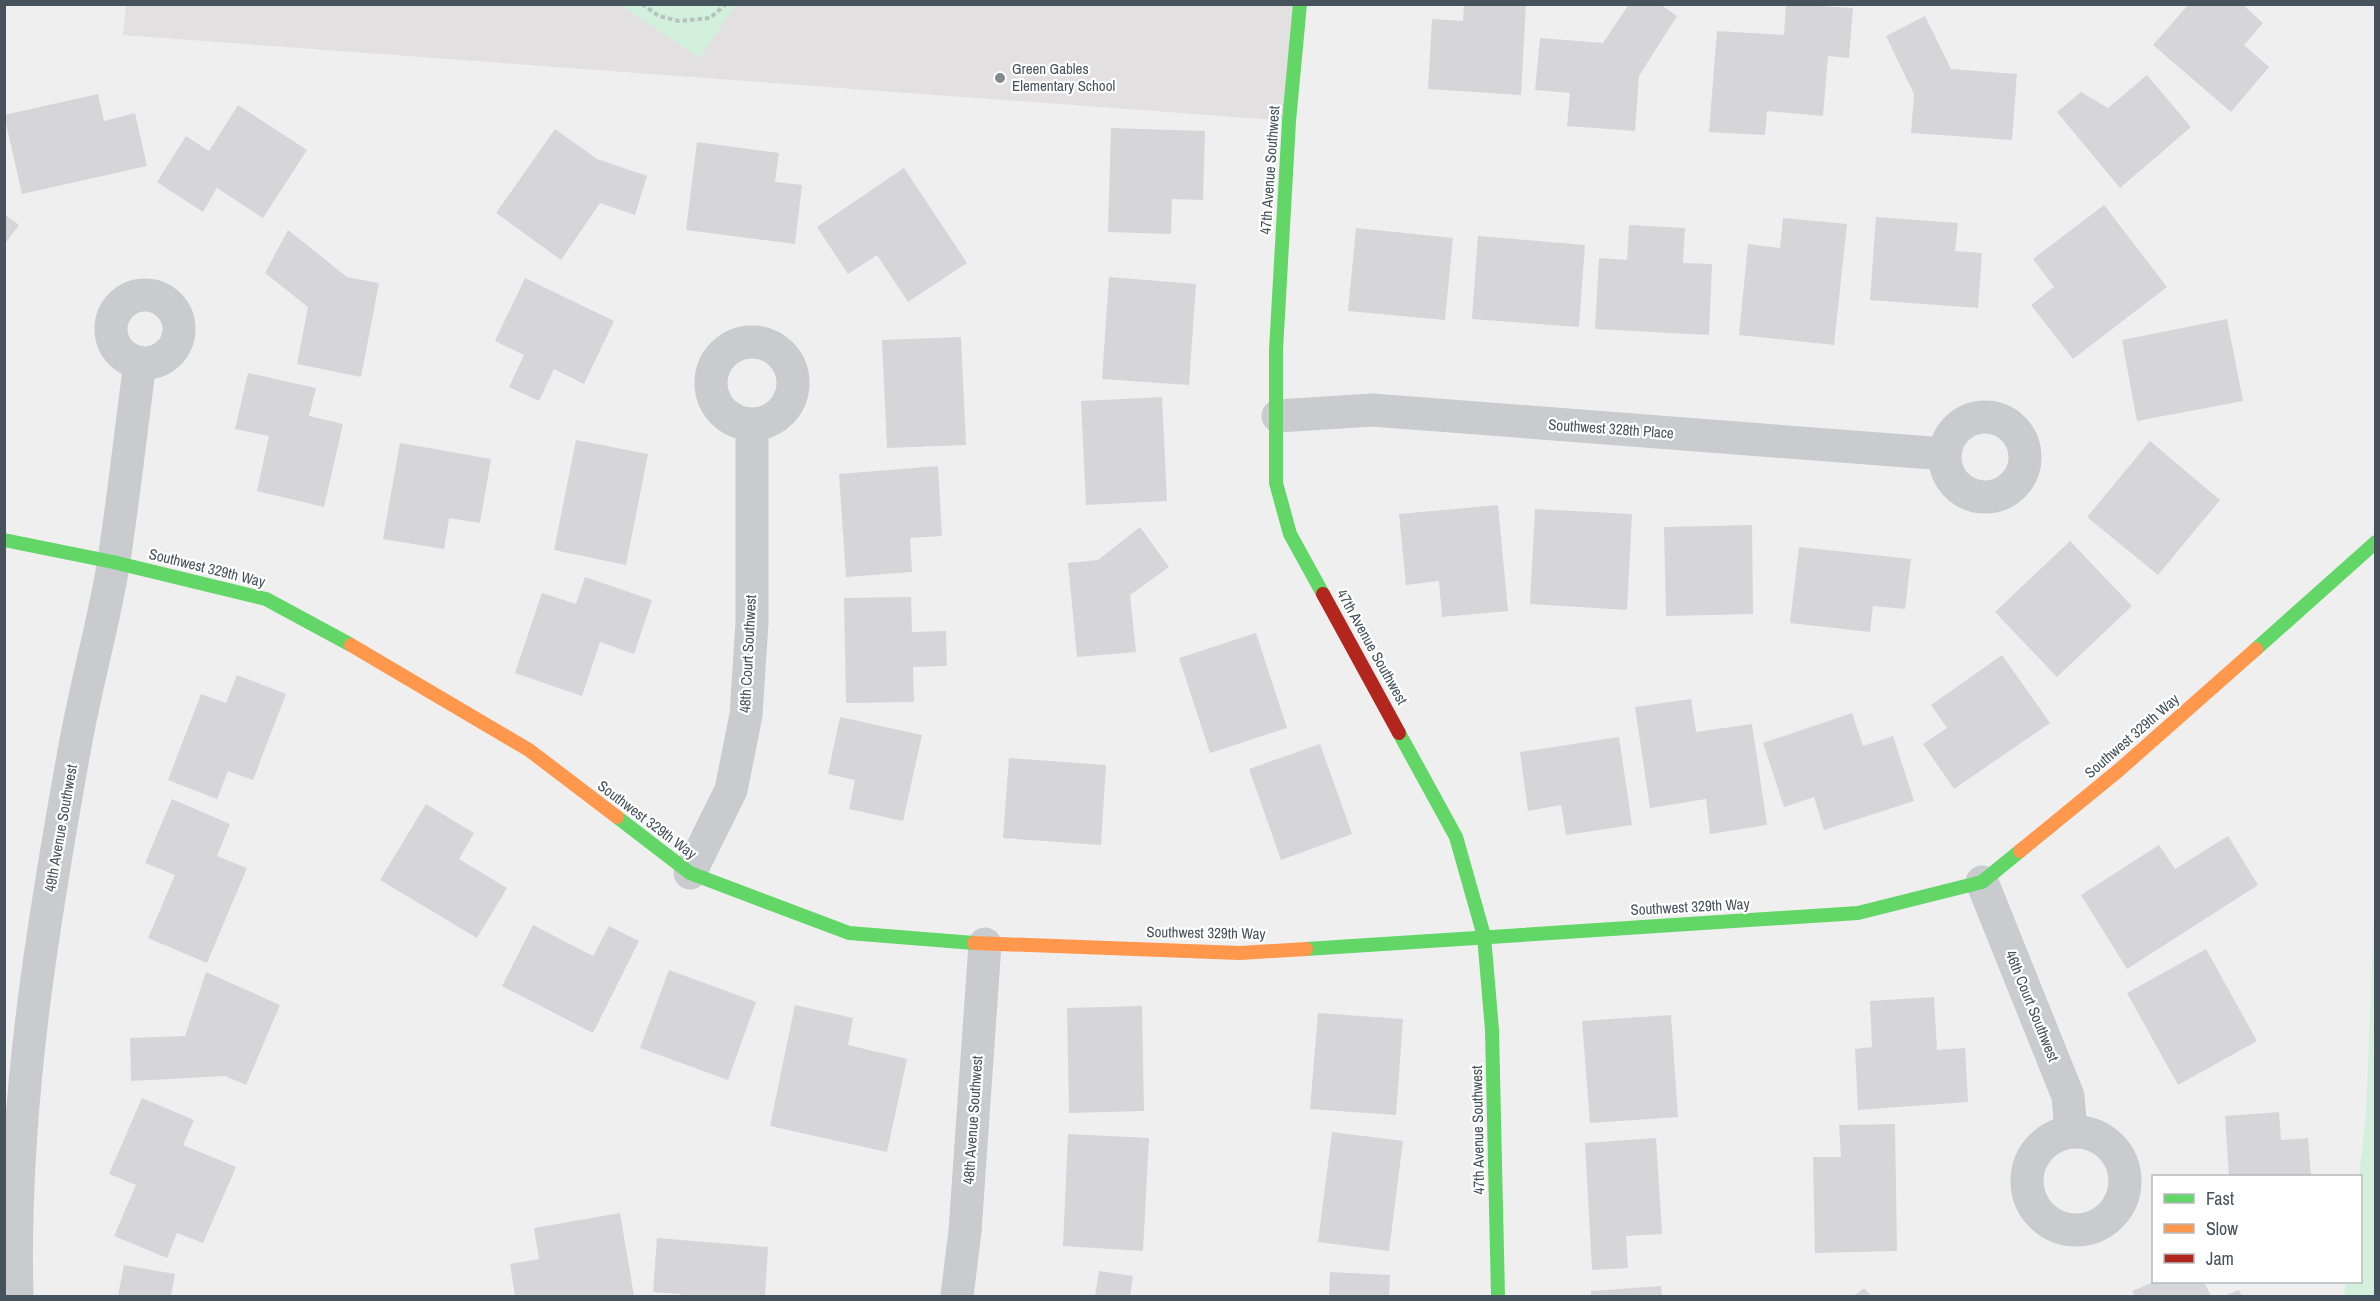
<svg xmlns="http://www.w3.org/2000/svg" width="2380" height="1301" font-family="'Archivo Narrow',sans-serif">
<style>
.education{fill:#e2e0e1}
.green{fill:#d3f0dd}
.building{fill:#d6d6d8}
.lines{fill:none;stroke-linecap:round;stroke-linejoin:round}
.path{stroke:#b7c3bf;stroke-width:4;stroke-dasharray:4.5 3;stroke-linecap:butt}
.street{stroke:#c9cbce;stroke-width:33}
.fast{stroke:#63d668;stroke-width:14}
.slow{stroke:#ff974d;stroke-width:14}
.jam{stroke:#b3261e;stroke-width:14}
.poi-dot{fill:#82898f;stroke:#fff;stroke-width:2}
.labels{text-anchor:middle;stroke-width:4.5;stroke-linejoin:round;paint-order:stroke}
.poi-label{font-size:15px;fill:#46525c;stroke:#fff;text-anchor:start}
.street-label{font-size:15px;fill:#46525c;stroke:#fff}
</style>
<rect width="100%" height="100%" fill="#f0efef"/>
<!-- education -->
<polygon class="education" points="126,4 1300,5 1289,121 123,35"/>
<!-- green -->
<g class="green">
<polygon points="620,5 735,4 735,5 700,58"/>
<polygon points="2375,890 2375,1296 2344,1296 2346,1282 2360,1282 2360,1176 2359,1176 2366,1115"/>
</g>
<!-- building -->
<g class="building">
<polygon points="1464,4 1526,4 1521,95 1428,89 1432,19 1463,21"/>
<polygon points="1629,4 1660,4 1677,16 1639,76 1635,131 1567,126 1570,93 1535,90 1540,38 1603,43"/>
<polygon points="1786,4 1853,8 1849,58 1828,56 1823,116 1767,111 1765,135 1709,132 1717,31 1784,35"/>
<polygon points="2189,4 2242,4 2263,23 2244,45 2269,67 2231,112 2153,45"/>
<polygon points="1925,16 1951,69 2017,74 2012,140 1911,133 1914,94 1886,36"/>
<polygon points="2147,75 2191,127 2120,188 2057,112 2081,92 2108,108"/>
<polygon points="98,94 104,121 135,113 147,166 22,194 4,115"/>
<polygon points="238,105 307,150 263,218 217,188 203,212 157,182 186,136 209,151"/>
<polygon points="1111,128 1205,131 1203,200 1172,199 1171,234 1108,232"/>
<polygon points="555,129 597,159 647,176 635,215 600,203 561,260 496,213"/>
<polygon points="697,142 779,153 775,182 802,185 795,244 686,230"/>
<polygon points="904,168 967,263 908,302 877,255 848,274 817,227"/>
<polygon points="2104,205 2167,287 2073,359 2031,305 2054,287 2033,259"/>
<polygon points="4,214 19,225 4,245"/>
<polygon points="1876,217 1958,223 1955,251 1982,253 1978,308 1870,300"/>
<polygon points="1783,218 1847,224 1834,345 1739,335 1748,244 1780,248"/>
<polygon points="1629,225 1685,228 1683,263 1712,264 1709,335 1595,329 1599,258 1627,260"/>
<polygon points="1356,228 1453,238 1445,320 1348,311"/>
<polygon points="288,230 347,277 379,283 361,377 297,364 308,307 265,273"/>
<polygon points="1478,236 1585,245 1579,327 1472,319"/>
<polygon points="1109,277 1196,284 1189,385 1102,379"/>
<polygon points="525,278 614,321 584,384 554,369 539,401 509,387 524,355 495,341"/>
<polygon points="2227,319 2243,401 2137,421 2122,340"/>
<polygon points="961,337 966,445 887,448 882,340"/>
<polygon points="248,373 316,388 309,416 343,424 324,507 257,491 269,436 235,429"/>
<polygon points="1162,397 1167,501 1086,505 1081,401"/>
<polygon points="576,440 648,454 626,565 554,550"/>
<polygon points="2150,441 2220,500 2158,575 2087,517"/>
<polygon points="400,443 491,459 480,523 449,518 444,549 383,539"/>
<polygon points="938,466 942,536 910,538 912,572 846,577 839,474"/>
<polygon points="1498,505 1508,611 1442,617 1439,581 1406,585 1399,514"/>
<polygon points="1535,509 1632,514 1627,610 1530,604"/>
<polygon points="1752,525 1753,614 1666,616 1664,527"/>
<polygon points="1140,527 1169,567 1130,595 1136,652 1077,657 1068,563 1098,560"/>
<polygon points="2070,541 2132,606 2057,677 1995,612"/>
<polygon points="1799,547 1911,559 1905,609 1873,606 1870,632 1790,623"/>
<polygon points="585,577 652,600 634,654 600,642 582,696 515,673 542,593 576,604"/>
<polygon points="911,597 912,632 946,631 947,666 913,667 914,702 846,703 844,598"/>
<polygon points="1256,633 1287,728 1210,753 1179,658"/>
<polygon points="2002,655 2050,723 1954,789 1923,744 1947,728 1931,705"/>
<polygon points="237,675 286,694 253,780 228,771 217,799 168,780 201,694 226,703"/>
<polygon points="1691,699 1696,732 1752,724 1767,825 1710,834 1706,799 1650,808 1635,707"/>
<polygon points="1852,713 1863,746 1893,736 1914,801 1824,830 1814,797 1784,807 1763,743"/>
<polygon points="840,717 922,735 903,821 849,809 855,780 828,774"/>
<polygon points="1619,737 1632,825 1566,835 1561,805 1528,811 1520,752"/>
<polygon points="1320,744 1352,834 1281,860 1249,769"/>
<polygon points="1009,758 1106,765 1101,845 1003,838"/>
<polygon points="172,799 230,824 217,856 247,868 207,963 148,938 175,875 145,863"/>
<polygon points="426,804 474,833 459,859 507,888 477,938 380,880"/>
<polygon points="2228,836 2258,885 2127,969 2081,895 2159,845 2175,869"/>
<polygon points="533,925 593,956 609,926 639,941 593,1033 502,986"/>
<polygon points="2206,949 2257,1041 2178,1085 2127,993"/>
<polygon points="669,970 756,1002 728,1080 640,1048"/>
<polygon points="206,972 280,1005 246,1085 225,1076 131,1081 130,1038 185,1036"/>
<polygon points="1934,997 1937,1050 1965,1048 1968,1102 1858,1110 1855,1049 1872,1047 1870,1001"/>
<polygon points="795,1005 853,1018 848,1045 907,1059 887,1152 770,1126"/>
<polygon points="1142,1006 1144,1111 1069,1113 1067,1008"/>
<polygon points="1318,1013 1403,1019 1396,1115 1310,1109"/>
<polygon points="1671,1015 1678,1117 1590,1123 1582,1021"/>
<polygon points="142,1098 194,1120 183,1145 236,1167 203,1243 177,1233 167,1258 114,1236 136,1185 109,1174"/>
<polygon points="2279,1112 2281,1140 2308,1138 2311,1176 2229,1176 2225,1116"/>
<polygon points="1895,1124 1897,1251 1815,1253 1813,1157 1841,1157 1839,1125"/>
<polygon points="1332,1132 1403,1141 1389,1251 1318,1242"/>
<polygon points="1068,1134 1149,1138 1143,1251 1063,1246"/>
<polygon points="1656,1138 1662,1234 1626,1236 1628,1268 1592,1270 1585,1143"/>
<polygon points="620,1213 634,1296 515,1296 510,1264 539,1259 534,1228"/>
<polygon points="657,1238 768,1247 765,1296 680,1296 681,1294 653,1292"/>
<polygon points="124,1265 175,1274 171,1296 118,1296"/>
<polygon points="1099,1271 1133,1276 1130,1296 1095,1296"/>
<polygon points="1330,1272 1390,1275 1389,1296 1329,1296"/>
<polygon points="2154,1282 2204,1282 2211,1296 2135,1296 2132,1291"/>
<polygon points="1661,1286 1662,1296 1591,1296 1591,1291"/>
<polygon points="1864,1288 1871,1296 1854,1296"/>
<polygon points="2239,1290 2242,1296 2224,1296"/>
</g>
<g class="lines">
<!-- path -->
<polyline class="path" points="642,4 659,16 679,21 710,18 726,4"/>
<!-- street -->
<g class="street">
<circle cx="145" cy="329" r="34"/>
<circle cx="752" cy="383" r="41"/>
<polyline points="1278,416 1372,410 1945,454"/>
<circle cx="1985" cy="457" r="40"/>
<polyline points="690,873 731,790 746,715 752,623 752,425"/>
<polyline points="1982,882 2068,1096 2071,1131"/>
<circle cx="2076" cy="1181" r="49"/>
<path d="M17,1296C12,1111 42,928 75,746C86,684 104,623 114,560C124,495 131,429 140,363"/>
<polyline points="957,1296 965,1231 985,944"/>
</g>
<!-- fast -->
<g class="fast">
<polyline points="1300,4 1289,121 1276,350 1276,483 1290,534 1323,594"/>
<polyline points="4,540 113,562 266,599 351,645"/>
<polyline points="2256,649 2376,542"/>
<polyline points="1399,733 1456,837 1484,936 1492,1030 1498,1296"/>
<polyline points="617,817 690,873 849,933 974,943"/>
<polyline points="1306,949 1858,913 1982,882 2020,851"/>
</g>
<!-- slow -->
<g class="slow">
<polyline points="351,645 529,750 617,817"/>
<polyline points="2020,851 2119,770 2256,649"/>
<polyline points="974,943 1240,953 1306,949"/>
</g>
<!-- jam -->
<polyline class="jam" points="1323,594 1399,733"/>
</g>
<!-- markers -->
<circle class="poi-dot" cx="1000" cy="78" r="6"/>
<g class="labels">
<!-- poi labels -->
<g class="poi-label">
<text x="1012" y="74">Green Gables<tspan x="1012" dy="17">Elementary School</tspan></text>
</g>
<!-- street labels -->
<g class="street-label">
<text transform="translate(1270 170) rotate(-86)" y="5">47th Avenue Southwest</text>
<text transform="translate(1611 429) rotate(4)" y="5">Southwest 328th Place</text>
<text transform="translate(207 568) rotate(14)" y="5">Southwest 329th Way</text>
<text transform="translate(1372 647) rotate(61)" y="5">47th Avenue Southwest</text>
<text transform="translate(748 654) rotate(-87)" y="5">48th Court Southwest</text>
<text transform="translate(2132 736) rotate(-41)" y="5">Southwest 329th Way</text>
<text transform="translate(647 820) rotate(37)" y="5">Southwest 329th Way</text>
<text transform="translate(61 828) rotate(-80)" y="5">49th Avenue Southwest</text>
<text transform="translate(1690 907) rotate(-3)" y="5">Southwest 329th Way</text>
<text transform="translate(1206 933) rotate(1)" y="5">Southwest 329th Way</text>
<text transform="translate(2032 1006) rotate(68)" y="5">46th Court Southwest</text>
<text transform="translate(973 1120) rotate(-86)" y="5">48th Avenue Southwest</text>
<text transform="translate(1478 1130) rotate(-91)" y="5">47th Avenue Southwest</text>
</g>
</g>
<!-- border -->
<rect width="2380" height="1301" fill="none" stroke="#46525c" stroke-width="12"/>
<!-- legend -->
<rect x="2152" y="1175" width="210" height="108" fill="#ffffff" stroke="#b5babe" stroke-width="1.5"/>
<rect x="2164" y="1194" width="30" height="9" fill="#63d668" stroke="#b5babe" stroke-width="1.5"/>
<text x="2206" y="1205" font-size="18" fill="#46525c">Fast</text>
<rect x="2164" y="1224" width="30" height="9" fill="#ff974d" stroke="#b5babe" stroke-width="1.5"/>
<text x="2206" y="1235" font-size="18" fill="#46525c">Slow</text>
<rect x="2164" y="1254" width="30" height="9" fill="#b3261e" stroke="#b5babe" stroke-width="1.5"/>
<text x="2206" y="1265" font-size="18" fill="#46525c">Jam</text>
</svg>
